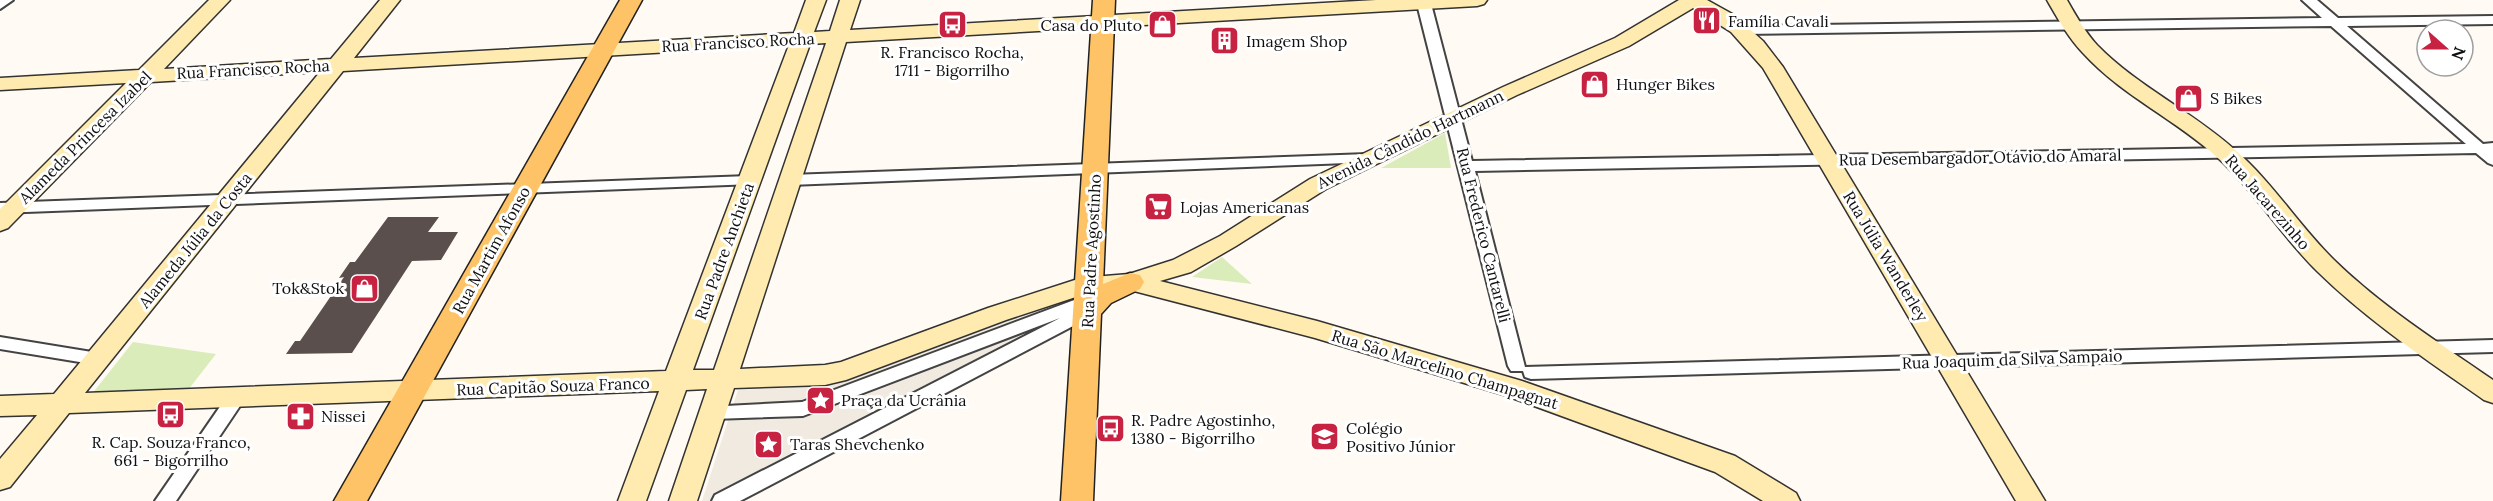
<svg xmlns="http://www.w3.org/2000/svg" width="2493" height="501" font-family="Lora,serif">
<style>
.green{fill:#dbecbb}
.plaza{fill:#f1eae1}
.building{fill:#5a4f4c}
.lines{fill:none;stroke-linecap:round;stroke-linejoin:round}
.street-casing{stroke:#434343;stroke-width:4}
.secondary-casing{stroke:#323232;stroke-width:3}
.primary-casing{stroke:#212121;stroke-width:3}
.street{fill:#fff;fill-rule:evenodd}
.secondary{fill:#ffebaf;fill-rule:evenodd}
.primary{fill:#fdc366;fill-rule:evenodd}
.labels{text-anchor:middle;stroke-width:6;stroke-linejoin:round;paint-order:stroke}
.poi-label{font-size:16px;fill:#101010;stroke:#fff;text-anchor:start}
.street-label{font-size:16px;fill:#101010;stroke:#fff}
</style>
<rect width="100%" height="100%" fill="#fffbf4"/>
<!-- green -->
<g class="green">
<polygon points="1445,133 1451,168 1381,168"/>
<polygon points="1222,257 1252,284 1192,277"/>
<polygon points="133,342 216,354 188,390 92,394"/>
</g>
<!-- plaza -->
<polygon class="plaza" points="1080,293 1081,310 710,501 702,501 738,390 833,385"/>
<!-- building -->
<g class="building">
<polygon points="1234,29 1235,53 1215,53 1214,30"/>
<polygon points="388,217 439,217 428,232 458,232 441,260 412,261 352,353 286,354 295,341 300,341 344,277 339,278 350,262 355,262"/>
</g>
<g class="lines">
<defs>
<g id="street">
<polygon points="0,0 13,0 0,9"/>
<polygon points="1416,0 1430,0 1472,161 2466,144 2331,26 1743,34 1736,30 1743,26 2322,18 2302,0 2317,0 2338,18 2493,16 2493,24 2347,26 2483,144 2493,143 2493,165 2488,163 2476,153 1475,171 1525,367 2493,340 2493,352 1531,379 1525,377 1523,371 1511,371 1508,366"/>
<polygon points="1368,154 1376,159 1373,162 790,185 782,180 790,175"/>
<polygon points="749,176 754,178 757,181 754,184 0,213 0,203"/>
<polygon points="1085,296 1091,298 1094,302 1091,306 1097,311 1094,315 740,501 712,501 715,495 1060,318 803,416 713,419 706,417 704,412 706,407 802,402"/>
<polygon points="0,337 98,353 104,354 107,359 104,364 98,365 0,349"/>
<polygon points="237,390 244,392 246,397 176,501 155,501 230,392"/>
</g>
<g id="secondary">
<path d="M209,0H230L164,69L331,59L380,0H400L354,58L794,33L806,0H826L814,32L830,31L840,0H860L850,30L1376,0H1487L1484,4L1477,6L846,42L740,369L825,365L841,362L988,308L1081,278L1129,274L1173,260L1220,236L1310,179L1503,87L1615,38L1679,0H1707L1734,15L1763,41L1783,67L2045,501H2016L1763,68L1731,32L1693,8L1629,46L1517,95L1326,189L1236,246L1191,272L1160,281L1317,321L1522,381L1735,456L1796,493L1800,501H1763L1715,472L1504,395L1315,338L1130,290L1091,292L1006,320L846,380L825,385L734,388L697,501H669L707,389L686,390L646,501H618L659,391L69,413L10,487L0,490V459L37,415L0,416V396L54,394L320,72L151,82L8,228L0,231V209L126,83L0,90V78L139,70ZM826,43L714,370H693L810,44ZM789,45L666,371L85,393L343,71Z"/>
<path d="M2047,0H2067C2076,16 2085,32 2097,45C2138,87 2192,111 2235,150C2272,182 2298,224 2333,259C2381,306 2438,342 2493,380V403L2484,400C2427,360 2368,321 2318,272C2282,237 2256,193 2219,159C2177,120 2122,96 2083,53C2068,37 2058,19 2047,0Z"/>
</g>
<g id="primary">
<polygon points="620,0 642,0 367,501 334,501"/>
<polygon points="1093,0 1115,0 1103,284 1130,273 1140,275 1144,282 1140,289 1111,303 1101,314 1093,501 1061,501"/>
</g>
</defs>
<!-- street casing -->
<use href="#street" class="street-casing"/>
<!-- secondary casing -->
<use href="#secondary" class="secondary-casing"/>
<!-- primary casing -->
<use href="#primary" class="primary-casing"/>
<!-- street -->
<use href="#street" class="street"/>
<!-- secondary -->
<use href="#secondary" class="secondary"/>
<!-- primary -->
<use href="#primary" class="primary"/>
</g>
<!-- icons -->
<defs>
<symbol id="restaurant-square" viewBox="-11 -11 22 22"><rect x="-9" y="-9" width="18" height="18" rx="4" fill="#c72241" stroke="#fff"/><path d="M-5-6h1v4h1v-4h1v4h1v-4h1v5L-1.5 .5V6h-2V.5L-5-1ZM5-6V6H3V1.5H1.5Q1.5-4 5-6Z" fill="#fff"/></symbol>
<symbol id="bus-square" viewBox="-11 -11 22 22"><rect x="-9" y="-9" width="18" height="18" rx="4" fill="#c72241" stroke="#fff"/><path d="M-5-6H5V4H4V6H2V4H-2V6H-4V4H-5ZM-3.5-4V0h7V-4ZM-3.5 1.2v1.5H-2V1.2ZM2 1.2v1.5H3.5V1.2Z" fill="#fff"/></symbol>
<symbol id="shop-square" viewBox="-11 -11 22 22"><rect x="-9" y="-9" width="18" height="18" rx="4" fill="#c72241" stroke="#fff"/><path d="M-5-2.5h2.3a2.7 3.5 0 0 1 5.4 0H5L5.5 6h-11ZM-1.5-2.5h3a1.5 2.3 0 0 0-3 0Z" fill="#fff"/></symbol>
<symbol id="building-square" viewBox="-11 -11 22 22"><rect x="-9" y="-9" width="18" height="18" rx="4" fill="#c72241" stroke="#fff"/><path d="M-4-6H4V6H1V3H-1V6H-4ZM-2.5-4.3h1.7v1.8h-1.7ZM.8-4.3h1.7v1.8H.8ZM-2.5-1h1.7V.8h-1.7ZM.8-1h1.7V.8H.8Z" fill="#fff"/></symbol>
<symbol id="supermarket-square" viewBox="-11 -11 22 22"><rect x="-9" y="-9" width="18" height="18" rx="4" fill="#c72241" stroke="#fff"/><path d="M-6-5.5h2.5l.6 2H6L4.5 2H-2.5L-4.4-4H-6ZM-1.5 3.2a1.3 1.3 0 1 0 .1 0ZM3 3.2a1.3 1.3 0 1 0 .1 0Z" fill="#fff"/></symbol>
<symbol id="sight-square" viewBox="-11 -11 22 22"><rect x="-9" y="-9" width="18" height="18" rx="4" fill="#c72241" stroke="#fff"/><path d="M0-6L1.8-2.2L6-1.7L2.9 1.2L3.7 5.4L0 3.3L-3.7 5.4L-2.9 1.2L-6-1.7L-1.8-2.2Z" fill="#fff"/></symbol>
<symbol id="pharmacy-square" viewBox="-11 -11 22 22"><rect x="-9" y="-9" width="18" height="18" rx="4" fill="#c72241" stroke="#fff"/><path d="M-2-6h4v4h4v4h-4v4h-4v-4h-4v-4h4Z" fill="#fff"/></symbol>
<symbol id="school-square" viewBox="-11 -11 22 22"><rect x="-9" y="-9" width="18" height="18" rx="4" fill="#c72241" stroke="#fff"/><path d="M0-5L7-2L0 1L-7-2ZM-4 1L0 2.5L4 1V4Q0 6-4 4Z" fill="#fff"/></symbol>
</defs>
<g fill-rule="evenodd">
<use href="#restaurant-square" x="1690" y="4" width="33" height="33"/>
<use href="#bus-square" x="936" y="8" width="33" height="33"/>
<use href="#shop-square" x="1146" y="8" width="33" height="33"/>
<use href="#building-square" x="1208" y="24" width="33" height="33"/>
<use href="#shop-square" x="1578" y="68" width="33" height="33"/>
<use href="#shop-square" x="2172" y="82" width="33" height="33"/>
<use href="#supermarket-square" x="1142" y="190" width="33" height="33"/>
<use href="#shop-square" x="348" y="272" width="33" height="33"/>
<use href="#sight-square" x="804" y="384" width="33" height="33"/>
<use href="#bus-square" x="154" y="398" width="33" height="33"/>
<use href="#pharmacy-square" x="284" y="400" width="33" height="33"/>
<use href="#bus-square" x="1094" y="412" width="33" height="33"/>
<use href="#school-square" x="1308" y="420" width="33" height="33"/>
<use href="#sight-square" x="752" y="428" width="33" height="33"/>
</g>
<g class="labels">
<!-- poi labels -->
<g class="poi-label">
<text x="1728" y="27">Família Cavali</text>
<text x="1142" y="31" text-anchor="end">Casa do Pluto</text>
<text x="1246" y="47">Imagem Shop</text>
<text x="952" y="58" text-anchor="middle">R. Francisco Rocha,<tspan x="952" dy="18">1711 - Bigorrilho</tspan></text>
<text x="1616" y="90">Hunger Bikes</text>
<text x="2210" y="104">S Bikes</text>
<text x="1180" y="213">Lojas Americanas</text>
<text x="344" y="294" text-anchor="end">Tok&amp;Stok</text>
<text x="841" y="406">Praça da Ucrânia</text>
<text x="321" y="422">Nissei</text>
<text x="1131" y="426">R. Padre Agostinho,<tspan x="1131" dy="18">1380 - Bigorrilho</tspan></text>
<text x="1346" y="434">Colégio<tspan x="1346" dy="18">Positivo Júnior</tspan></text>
<text x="171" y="448" text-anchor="middle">R. Cap. Souza Franco,<tspan x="171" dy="18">661 - Bigorrilho</tspan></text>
<text x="790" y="450">Taras Shevchenko</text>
</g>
<!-- street labels -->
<g class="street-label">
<text transform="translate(738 42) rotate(-3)" y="6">Rua Francisco Rocha</text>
<text transform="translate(253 69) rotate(-3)" y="6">Rua Francisco Rocha</text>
<text transform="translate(85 137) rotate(-45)" y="6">Alameda Princesa Izabel</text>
<text transform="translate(1410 139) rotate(-26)" y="6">Avenida Cândido Hartmann</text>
<text transform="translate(1980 157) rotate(-1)" y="6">Rua Desembargador Otávio do Amaral</text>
<text transform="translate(2268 202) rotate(49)" y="6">Rua Jacarezinho</text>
<text transform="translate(1484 235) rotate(76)" y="6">Rua Frederico Cantarelli</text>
<text transform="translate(195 240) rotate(-51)" y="6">Alameda Júlia da Costa</text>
<text transform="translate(491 250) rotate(-61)" y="6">Rua Martim Afonso</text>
<text transform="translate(724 251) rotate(-70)" y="6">Rua Padre Anchieta</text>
<text transform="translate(1091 251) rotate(-87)" y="6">Rua Padre Agostinho</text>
<text transform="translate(1886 256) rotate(59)" y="6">Rua Júlia Wanderley</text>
<text transform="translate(2012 359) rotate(-2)" y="6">Rua Joaquim da Silva Sampaio</text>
<text transform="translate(1445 369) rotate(17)" y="6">Rua São Marcelino Champagnat</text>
<text transform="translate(553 386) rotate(-2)" y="6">Rua Capitão Souza Franco</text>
</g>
</g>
<!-- north arrow -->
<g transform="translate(2445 48) rotate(111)"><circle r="28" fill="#ffffff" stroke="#9f9f9f" stroke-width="1.5"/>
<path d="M0-4.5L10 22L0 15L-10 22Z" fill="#c72241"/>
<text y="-9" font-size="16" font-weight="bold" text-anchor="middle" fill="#101010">N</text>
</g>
</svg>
